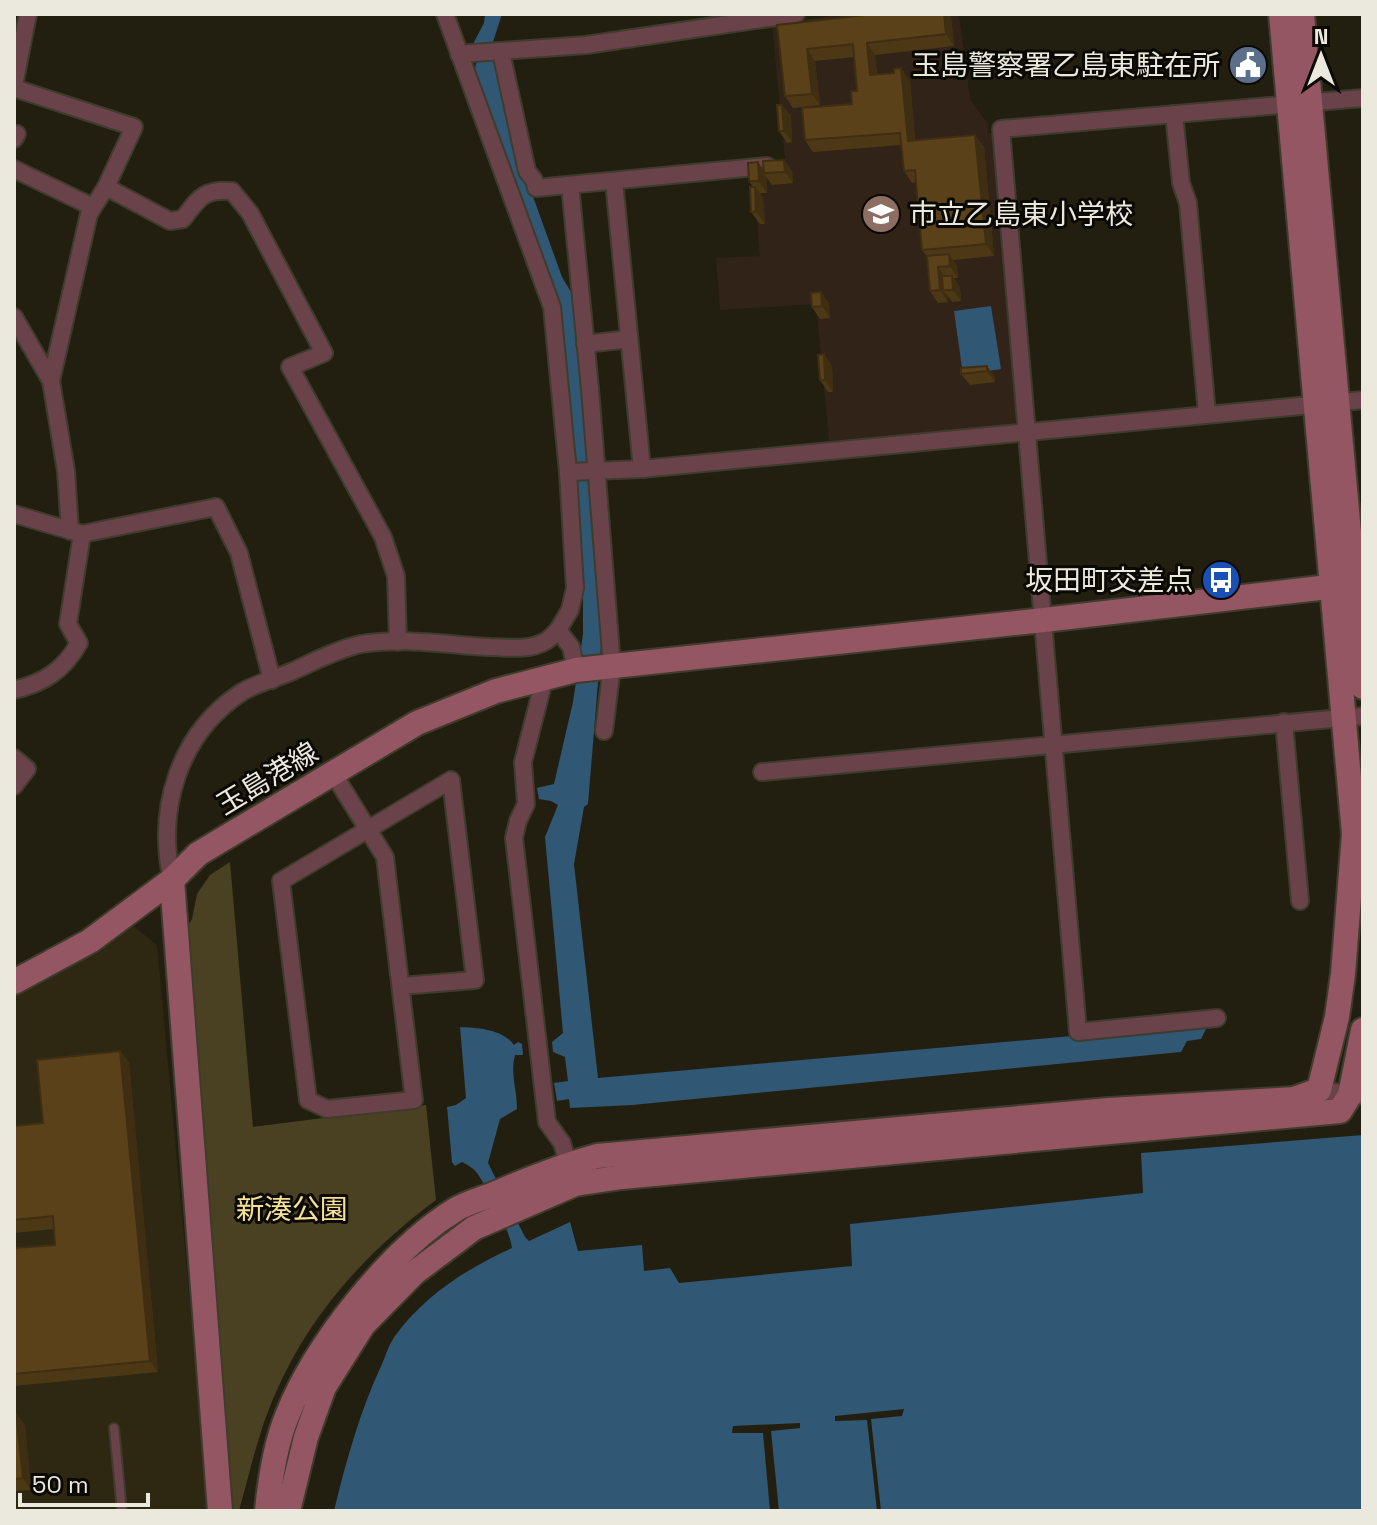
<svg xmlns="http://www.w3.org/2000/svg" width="1377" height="1525" font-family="'Space Grotesk','Noto Sans JP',sans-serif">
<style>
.built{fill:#2e2812}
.education{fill:#312317}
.green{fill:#4a4123}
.water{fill:#305773}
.pier{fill:#231f10}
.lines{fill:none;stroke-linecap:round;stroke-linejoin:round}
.lane-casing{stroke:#3f3b2d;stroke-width:12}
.street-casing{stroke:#3f3b2d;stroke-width:20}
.secondary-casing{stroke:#3f3b2d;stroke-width:28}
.lane{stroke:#6a434a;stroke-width:8}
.street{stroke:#6a434a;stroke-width:16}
.secondary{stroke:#945662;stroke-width:24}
.wall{fill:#4d3816}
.shaded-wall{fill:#3f2e12}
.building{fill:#5a411a;stroke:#3f2e12;stroke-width:2}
.labels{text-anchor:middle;stroke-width:6;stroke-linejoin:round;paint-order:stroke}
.poi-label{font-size:28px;fill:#ebe8de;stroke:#0b0904;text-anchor:end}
.street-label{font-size:28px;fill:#ebe8de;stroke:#0b0904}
.park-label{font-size:28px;fill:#f6e098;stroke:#0b0904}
</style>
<rect width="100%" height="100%" fill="#231f10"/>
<!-- built -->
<polygon class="built" points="132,925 157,945 209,1511 14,1511 14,992"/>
<!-- education -->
<polygon class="education" points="845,14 959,14 970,99 988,124 988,133 995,133 1022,424 829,441 816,304 720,310 716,258 760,256 753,172 786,169 772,24"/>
<!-- green -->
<path class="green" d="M230,862L253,1127L426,1105L436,1200C354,1261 291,1336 260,1435C252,1460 246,1486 239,1511H229L185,930L192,919L197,894L210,875Z"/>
<!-- water -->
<g class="water">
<polygon points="485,14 502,14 493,42 491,58 499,62 531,191 562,277 571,292 579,342 602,634 588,804 584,807 574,864 598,1078 1195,1025 1206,1029 1201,1039 1187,1041 1181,1052 632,1105 570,1108 569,1099 557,1101 554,1083 568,1081 565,1057 553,1052 552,1042 563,1033 545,837 558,805 551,801 539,799 537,788 554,784 573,702 583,634 583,566 557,296 473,78 477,59 474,42 484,23"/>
<polygon points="991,306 1001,369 963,375 954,311"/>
<path d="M460,1027C479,1028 502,1029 514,1045L518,1042L522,1044L523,1055H515C510,1074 517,1089 517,1109L500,1119L488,1163L525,1237L529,1241L570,1222L578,1251L642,1245L644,1271L670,1268L679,1283L852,1266L850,1224L1143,1193L1141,1153L1363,1135V1511H334C346,1461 360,1411 382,1364C386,1355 389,1344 395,1336C425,1295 466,1269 512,1248C510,1230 488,1189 477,1173C473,1168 468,1165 462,1162L455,1166L452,1162L447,1107L456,1105L466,1098Z"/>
</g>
<!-- pier -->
<g class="pier">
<polygon points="904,1409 902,1416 871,1419 881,1511 877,1511 867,1420 835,1421 835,1416"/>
<polygon points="800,1423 800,1428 771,1431 779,1511 770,1511 763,1433 732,1433 733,1426"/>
</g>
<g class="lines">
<defs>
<polyline id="lane" points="114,1428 122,1511"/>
<g id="street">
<polyline points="445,14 552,307 568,472 575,588 570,610 558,630"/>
<polyline points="501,52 527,171 534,180 536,188 767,166"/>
<polyline points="459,54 586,45 796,14"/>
<polyline points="14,85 28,14"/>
<polyline points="14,88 134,127 106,187"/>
<polyline points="1174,114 1181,183 1188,203 1207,414"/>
<polyline points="14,139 17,134"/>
<polyline points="14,169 93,207"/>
<polyline points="614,181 642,469"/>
<polyline points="570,185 590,389 612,666 604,731"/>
<polyline points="14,317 51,381 66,471 70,531"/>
<polyline points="585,344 629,339"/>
<path d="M51,381L89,214L106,187L170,221L183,219C199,198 203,189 232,191L250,213L324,353L290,367L383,537L396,576L398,642"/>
<polyline points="568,472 642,469 1363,400"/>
<polyline points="14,514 82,534 216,507 239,553 272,680"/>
<polyline points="544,680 523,762 526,804 518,821 514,838 547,1122 562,1143 571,1173"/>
<path d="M14,690C44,683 64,670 79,643L68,624L82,534"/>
<polyline points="1284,722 1300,901"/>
<polyline points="14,758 27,769 14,786"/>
<polyline points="762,772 1363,716"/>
<polyline points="333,773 385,857 414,1100 327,1109 308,1100 281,881 451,780 475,980 401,986"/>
<path d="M172,880C156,809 179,733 242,692C257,683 277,678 293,671C315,661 338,649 361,644C402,637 449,645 490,647C507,647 528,651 544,642C549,640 554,634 558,630L571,647L576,670"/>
<polyline points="1217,1018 1078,1032 1001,129 1363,98"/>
<polyline points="1319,1090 1363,1096"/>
</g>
<g id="secondary">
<polyline points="1302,14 1363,687"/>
<polyline points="172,880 220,1511"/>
<polyline points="14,982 90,941 172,880 198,854 417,723 496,691 576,670 1044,620 1354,584"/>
<path d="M267,1511C270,1480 275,1445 287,1416C315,1345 390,1250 455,1210C466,1203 481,1199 494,1194C528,1179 561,1166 597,1156L1109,1110L1294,1099L1319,1090L1337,1017L1343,974L1354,834L1281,14"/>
<polyline points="288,1511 306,1437 324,1387 363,1325 414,1273 474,1228 575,1184 622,1177 1340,1111 1350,1095 1363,1030"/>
</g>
</defs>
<!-- lane casing -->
<use href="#lane" class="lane-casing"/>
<!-- street casing -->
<use href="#street" class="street-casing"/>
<!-- secondary casing -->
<use href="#secondary" class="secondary-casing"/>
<!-- lane -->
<use href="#lane" class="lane"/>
<!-- street -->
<use href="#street" class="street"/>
<!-- secondary -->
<use href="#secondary" class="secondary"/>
</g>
<!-- wall -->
<g class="wall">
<polygon points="875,14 948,14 951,18 954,46 875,55 877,74 910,80 915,140 975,135 984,147 994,256 953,260 957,266 958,278 954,278 960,287 961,301 952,302 948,296 948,302 938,303 930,291 927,257 922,250 916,182 912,183 904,171 901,145 813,152 805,140 852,104 857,91 854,57 815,61 820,105 793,108 785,96 777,25"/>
<polygon points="782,105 791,116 792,142 787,143 779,131"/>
<polygon points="784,160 792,171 793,183 772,185 766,177 767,193 760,193 763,198 765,224 760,224 751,212 753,187 749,181 764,170"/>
<polygon points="821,292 829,304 830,318 820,319 812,307"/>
<polygon points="824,354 832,366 833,392 828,392 820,380"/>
<polygon points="987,366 995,377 995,382 970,385 961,374"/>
<polygon points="120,1051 129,1063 158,1372 14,1386 14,1248 55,1245 54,1229 14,1233 14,1126 43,1123"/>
<polygon points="14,1414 16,1414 25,1425 31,1490 14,1491"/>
</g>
<!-- shaded-wall -->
<g class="shaded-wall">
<polygon points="944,14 948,14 951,18 954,46 946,34"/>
<polygon points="867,43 875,55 878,86 870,75"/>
<polygon points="807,49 815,61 820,105 812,94"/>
<polygon points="901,68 910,80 916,153 908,141"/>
<polygon points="782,105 791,116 792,142 784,131"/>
<polygon points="975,135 984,147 994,256 986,244"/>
<polygon points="784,160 792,171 793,183 785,172"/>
<polygon points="758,162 766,173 764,173 766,177 767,193 759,181"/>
<polygon points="755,187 763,198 765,224 756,212"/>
<polygon points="949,254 957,266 958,278 950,266"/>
<polygon points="938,267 946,279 943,290 948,296 948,302 940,290"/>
<polygon points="952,276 960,287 961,301 953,290"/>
<polygon points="821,292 829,304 830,318 822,306"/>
<polygon points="824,354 832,366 833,392 825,380"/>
<polygon points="987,366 995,377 995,382 987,371"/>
<polygon points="120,1051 129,1063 158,1372 150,1361"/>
<polygon points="16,1414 25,1425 31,1490 23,1478"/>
</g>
<!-- building -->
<g class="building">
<polygon points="875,14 944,14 946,34 867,43 870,75 894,73 894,69 901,68 908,141 975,135 986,244 922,250 915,170 904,171 900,133 805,140 802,108 852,104 851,91 857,91 853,44 807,49 812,94 785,96 777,25"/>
<polygon points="777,105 782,105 784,131 779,131"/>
<polygon points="784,160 785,172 764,173 763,161"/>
<polygon points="758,162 759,181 749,181 748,163"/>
<polygon points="750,187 755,187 756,212 751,212"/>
<polygon points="949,254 950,266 938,267 940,290 930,291 927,256"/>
<polygon points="942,276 952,276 953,290 943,290"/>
<polygon points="821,292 822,306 812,307 811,293"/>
<polygon points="824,354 825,380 820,380 818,355"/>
<polygon points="987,366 987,371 961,374 961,368"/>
<polygon points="120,1051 150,1361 14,1374 14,1248 55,1245 53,1216 14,1220 14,1126 43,1123 37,1060"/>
<polygon points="14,1414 16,1414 23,1478 14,1479"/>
</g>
<!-- icons -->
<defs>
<symbol id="civic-disc" viewBox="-11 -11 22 22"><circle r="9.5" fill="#5c6f8a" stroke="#0b0904"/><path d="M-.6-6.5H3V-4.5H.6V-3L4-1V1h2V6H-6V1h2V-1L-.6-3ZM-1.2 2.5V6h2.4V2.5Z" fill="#fff"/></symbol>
<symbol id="school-disc" viewBox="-11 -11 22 22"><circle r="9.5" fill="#8d6e63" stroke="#0b0904"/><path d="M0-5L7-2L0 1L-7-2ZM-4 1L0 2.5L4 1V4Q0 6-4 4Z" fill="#fff"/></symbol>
<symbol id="bus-disc" viewBox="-11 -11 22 22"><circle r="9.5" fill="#1a4fb4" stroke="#0b0904"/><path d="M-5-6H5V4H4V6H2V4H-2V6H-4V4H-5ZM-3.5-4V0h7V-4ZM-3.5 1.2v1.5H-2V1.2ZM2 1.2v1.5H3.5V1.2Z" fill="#fff"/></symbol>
</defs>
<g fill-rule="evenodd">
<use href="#civic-disc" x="1226" y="43" width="44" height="44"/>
<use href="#school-disc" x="859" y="192" width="44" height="44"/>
<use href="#bus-disc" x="1199" y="558" width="44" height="44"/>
</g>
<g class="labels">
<!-- poi labels -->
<g class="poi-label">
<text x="1220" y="75">玉島警察署乙島東駐在所</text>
<text x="909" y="224" text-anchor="start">市立乙島東小学校</text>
<text x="1193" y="590">坂田町交差点</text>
</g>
<!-- street labels -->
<g class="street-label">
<text transform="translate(267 778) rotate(-31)" y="10">玉島港線</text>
</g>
<!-- park labels -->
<g class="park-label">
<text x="292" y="1219">新湊公園</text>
</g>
</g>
<!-- border -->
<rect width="1377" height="1525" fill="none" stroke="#ebe8de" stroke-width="32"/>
<!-- north arrow -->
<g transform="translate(1321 56)" stroke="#0b0904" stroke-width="6" paint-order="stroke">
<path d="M0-6L14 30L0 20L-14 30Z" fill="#ebe8de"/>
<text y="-12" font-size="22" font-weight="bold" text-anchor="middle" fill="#ebe8de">N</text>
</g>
<!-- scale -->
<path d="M20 1493v12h128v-12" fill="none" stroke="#ebe8de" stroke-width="4"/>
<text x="32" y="1493" font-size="24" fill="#ebe8de" stroke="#0b0904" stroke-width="6" paint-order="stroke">50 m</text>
</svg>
